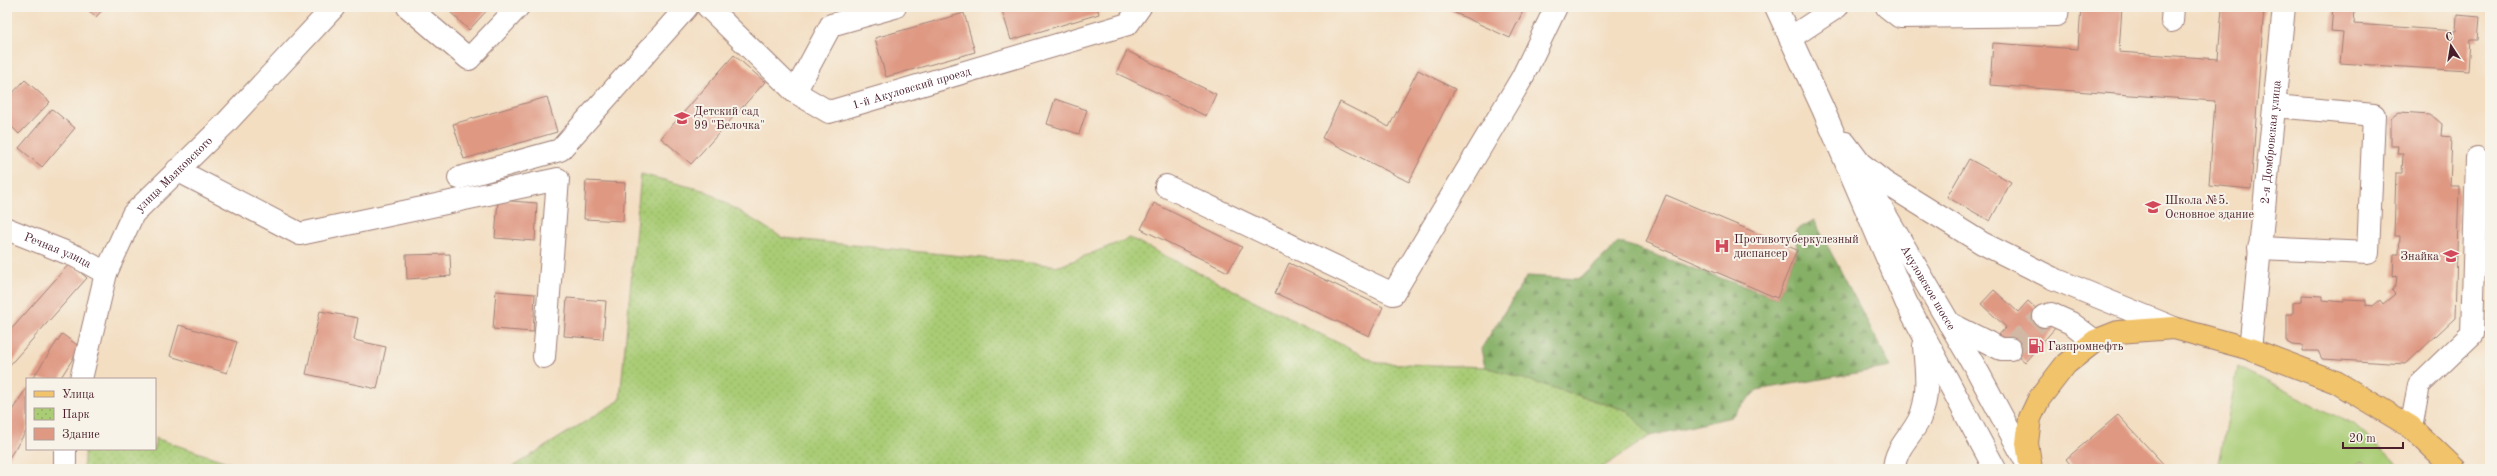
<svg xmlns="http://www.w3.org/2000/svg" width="2497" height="476" font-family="'Old Standard TT',serif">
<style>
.grass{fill:#a9cc75;stroke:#7a7650}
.forest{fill:url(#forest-firs);stroke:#686848}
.park{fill:url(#park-dots);stroke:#7a7650}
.building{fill:#df9983}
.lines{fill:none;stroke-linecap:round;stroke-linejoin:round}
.minor-tunnel{stroke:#d1b8a4;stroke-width:22;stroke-dasharray:22 11;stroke-linecap:butt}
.minor-casing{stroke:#9e7e76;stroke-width:24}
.major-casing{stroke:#9e7e76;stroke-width:24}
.minor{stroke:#fff;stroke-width:22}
.major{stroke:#f1c36a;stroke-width:22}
.labels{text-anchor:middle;stroke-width:4;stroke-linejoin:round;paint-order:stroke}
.street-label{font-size:12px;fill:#4a1f2b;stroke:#f7f3e8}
.poi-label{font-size:12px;fill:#4a1f2b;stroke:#f7f3e8;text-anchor:start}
</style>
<defs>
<pattern id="forest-firs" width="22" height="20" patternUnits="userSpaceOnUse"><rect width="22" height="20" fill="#86b066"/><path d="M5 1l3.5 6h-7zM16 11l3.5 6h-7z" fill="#708f54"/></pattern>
<pattern id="park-dots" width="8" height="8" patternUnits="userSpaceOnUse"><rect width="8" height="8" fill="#a9cc75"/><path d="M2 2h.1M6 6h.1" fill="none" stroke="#93af65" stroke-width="1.8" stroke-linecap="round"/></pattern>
</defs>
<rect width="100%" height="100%" fill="#f7f3e8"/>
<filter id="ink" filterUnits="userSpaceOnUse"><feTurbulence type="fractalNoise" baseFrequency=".025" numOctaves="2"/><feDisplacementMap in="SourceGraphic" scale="8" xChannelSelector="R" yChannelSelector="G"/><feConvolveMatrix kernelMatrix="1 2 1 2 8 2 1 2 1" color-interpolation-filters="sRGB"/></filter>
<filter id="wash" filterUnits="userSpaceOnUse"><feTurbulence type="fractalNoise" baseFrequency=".012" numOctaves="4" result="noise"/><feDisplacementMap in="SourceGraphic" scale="16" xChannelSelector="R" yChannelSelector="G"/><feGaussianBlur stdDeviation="0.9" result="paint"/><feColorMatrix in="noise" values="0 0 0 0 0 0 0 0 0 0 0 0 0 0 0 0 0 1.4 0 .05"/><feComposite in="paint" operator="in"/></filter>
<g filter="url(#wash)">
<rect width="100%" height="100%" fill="#f3dec2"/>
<!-- grass -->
<polygon class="grass" points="2238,367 2354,425 2403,469 2368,469 2363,462 2348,469 2218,469"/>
<!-- forest -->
<polygon class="forest" points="1814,220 1891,367 1757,390 1731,417 1650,436 1628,411 1485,367 1481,349 1527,276 1580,279 1619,242 1777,298 1797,250 1795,231"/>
<!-- park -->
<g class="park">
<polygon points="641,174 706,191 783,238 1060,266 1130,238 1378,363 1485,367 1628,411 1650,436 1600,469 509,469 620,400"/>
<polygon points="155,438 248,469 83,469 85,449 155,449"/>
</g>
<g id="blocks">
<!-- building -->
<g class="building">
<polygon points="85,7 105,7 96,17"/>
<polygon points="445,7 490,7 469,30"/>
<polygon points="1001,7 1097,7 1099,14 1011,40"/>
<polygon points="1442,7 1525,7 1510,38"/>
<polygon points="2081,7 2122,7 2119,52 2218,59 2222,7 2264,7 2251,189 2209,185 2215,101 1990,85 1993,43 2078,49"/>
<polygon points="2333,7 2355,9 2354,24 2456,31 2457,15 2480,17 2478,40 2470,40 2468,71 2340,63 2343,32 2331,31"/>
<polygon points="964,13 975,52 886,77 875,38"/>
<polygon points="1127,51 1216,94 1206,116 1116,73"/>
<polygon points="734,55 765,82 691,164 661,138"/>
<polygon points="1418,70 1455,89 1409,182 1322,138 1340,102 1389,127"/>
<polygon points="25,80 50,102 19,134 7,122 7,99"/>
<polygon points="547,97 557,132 464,159 453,124"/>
<polygon points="1055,99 1087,110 1079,134 1047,124"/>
<polygon points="52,109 75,128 42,167 19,148"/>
<polygon points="2399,112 2430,114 2442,124 2441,136 2452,137 2450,186 2459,186 2455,318 2406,364 2322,359 2318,351 2303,351 2303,346 2292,345 2287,342 2287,314 2293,314 2293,303 2302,301 2302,295 2323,296 2323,300 2344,302 2344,299 2366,300 2366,305 2373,306 2380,300 2383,304 2395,294 2392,291 2396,285 2397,276 2393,277 2394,254 2399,254 2400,236 2394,236 2396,173 2402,173 2403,154 2397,154 2398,146 2391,146 2391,118"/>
<polygon points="1969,159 2011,182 1990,221 1947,197"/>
<polygon points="586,181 625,183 623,221 584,219"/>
<polygon points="1666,195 1797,250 1777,298 1646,242"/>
<polygon points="498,200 537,203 535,241 495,238"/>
<polygon points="1154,203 1242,247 1228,272 1141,229"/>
<polygon points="450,254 451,276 407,279 406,255"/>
<polygon points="70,263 87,278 7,368 7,334"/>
<polygon points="1289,263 1383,307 1369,336 1275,293"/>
<polygon points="1994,290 2018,312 2028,301 2056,327 2025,362 1997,337 2006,327 1981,304"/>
<polygon points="496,291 535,294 533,332 493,329"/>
<polygon points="567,298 606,301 603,339 564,336"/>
<polygon points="320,311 358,318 354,340 386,347 377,389 306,374"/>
<polygon points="179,325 237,342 227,373 170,356"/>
<polygon points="62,334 80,347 60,379 32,379"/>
<polygon points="27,387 27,430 7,461 7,418"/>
<polygon points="2118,415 2168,469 2074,469 2066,459"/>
</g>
</g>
</g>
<g filter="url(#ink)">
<use href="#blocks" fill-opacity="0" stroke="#9e7e76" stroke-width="1"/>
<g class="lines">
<!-- minor-tunnel -->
<polyline class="minor-tunnel" points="2010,349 2044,316"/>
<defs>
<g id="minor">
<polyline points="408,7 469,59 518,7"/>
<path id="s1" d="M708,7L795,92L829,112L1128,24L1140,7"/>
<polyline points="1776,7 1823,109 1906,302 1995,469"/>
<polyline points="1887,7 1900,17 2057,15 2058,7"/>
<polyline points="2172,21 2173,7"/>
<polyline points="1790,38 1837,7"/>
<polyline points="795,92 831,25 895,7"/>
<polyline points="1845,143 1860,163 1884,182 1982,243 2052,278 2174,328"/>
<polyline points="177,170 300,234 558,179 544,357"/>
<polyline points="459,178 560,150 687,7"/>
<path id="s2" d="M1868,185L1978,372L2030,469"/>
<polyline points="1166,186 1393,294 1522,78 1556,7"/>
<path id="s3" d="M7,229L75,256L106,273"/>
<polyline points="2259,248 2368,253 2374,115 2275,106"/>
<polyline points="2044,316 2051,314 2071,323 2095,341"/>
<polyline points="1949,323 2001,349 2010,349"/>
<path id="s4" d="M2250,349L2284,7"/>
<path id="s5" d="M81,379L106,273L133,214L225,124L334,7"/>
<polyline points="2411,427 2419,385 2472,334 2477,158"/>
<polyline points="65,469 65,449"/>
<path d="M1894,469C1895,448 1910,438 1919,420C1930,397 1926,371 1924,346"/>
</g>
<polyline id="major" points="2031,469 2027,443 2030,418 2039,399 2066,364 2095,341 2118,332 2174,328 2250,349 2336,382 2411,427 2455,469"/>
</defs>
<!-- minor casing -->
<use href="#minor" class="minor-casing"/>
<!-- major casing -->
<use href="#major" class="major-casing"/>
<!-- minor -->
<use href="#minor" class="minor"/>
<!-- major -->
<use href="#major" class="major"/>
</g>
</g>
<!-- icons -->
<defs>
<symbol id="school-bare" viewBox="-9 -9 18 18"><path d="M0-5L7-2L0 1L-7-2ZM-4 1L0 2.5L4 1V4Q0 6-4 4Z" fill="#d1495b" stroke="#f7f3e8" stroke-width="2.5" paint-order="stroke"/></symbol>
<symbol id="hospital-bare" viewBox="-9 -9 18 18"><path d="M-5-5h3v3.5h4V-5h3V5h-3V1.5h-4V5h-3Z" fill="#d1495b" stroke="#f7f3e8" stroke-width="2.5" paint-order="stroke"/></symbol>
<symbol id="fuel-bare" viewBox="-9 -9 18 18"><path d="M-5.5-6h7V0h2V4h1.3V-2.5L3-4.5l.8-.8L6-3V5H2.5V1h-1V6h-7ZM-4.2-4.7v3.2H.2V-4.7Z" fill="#d1495b" stroke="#f7f3e8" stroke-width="2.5" paint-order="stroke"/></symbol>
</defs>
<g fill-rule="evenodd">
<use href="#school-bare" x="671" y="107" width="22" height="22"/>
<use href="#school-bare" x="2142" y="196" width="22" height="22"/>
<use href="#hospital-bare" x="1711" y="235" width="22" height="22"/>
<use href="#school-bare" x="2440" y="245" width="22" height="22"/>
<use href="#fuel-bare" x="2025" y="335" width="22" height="22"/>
</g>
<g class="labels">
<!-- street labels -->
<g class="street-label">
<text dy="4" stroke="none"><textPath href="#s1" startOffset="247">1-й Акуловский проезд</textPath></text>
<text dy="4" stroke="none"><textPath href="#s4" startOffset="208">2-я Домбровская улица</textPath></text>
<text dy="4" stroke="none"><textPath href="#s5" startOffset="231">улица Маяковского</textPath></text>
<text dy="4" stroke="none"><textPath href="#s3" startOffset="55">Речная улица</textPath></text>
<text dy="4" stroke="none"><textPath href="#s2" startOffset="119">Акуловское шоссе</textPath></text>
</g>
<!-- poi labels -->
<g class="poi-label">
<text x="694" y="115">Детский сад<tspan x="694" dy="14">99 "Белочка"</tspan></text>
<text x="2165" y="204">Школа №5.<tspan x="2165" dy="14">Основное здание</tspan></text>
<text x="1734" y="243">Противотуберкулезный<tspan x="1734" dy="14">диспансер</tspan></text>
<text x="2439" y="260" text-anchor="end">Знайка</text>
<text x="2048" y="350">Газпромнефть</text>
</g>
</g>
<!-- margin -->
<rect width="2497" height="476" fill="none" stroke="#f7f3e8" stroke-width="24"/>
<!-- legend -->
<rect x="26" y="378" width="130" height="72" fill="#f7f3e8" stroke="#b29e9c"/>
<rect x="34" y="391" width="20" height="6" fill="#f1c36a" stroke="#b29e9c"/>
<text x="62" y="398" font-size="12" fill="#4a1f2b">Улица</text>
<rect x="34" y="408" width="20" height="12" fill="url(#park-dots)" stroke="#b29e9c"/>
<text x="62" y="418" font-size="12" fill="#4a1f2b">Парк</text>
<rect x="34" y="428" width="20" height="12" fill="#df9983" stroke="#b29e9c"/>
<text x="62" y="438" font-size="12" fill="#4a1f2b">Здание</text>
<!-- north arrow -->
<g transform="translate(2451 46) rotate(348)" stroke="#f7f3e8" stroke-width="3" paint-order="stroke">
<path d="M0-3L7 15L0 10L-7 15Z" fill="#4a1f2b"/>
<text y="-6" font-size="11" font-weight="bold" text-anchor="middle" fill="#4a1f2b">С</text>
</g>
<!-- scale -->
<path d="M2343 442v6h60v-6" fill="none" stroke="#4a1f2b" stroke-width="2"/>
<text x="2349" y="442" font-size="12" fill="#4a1f2b" stroke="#f7f3e8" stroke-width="3" paint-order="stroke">20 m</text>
</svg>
